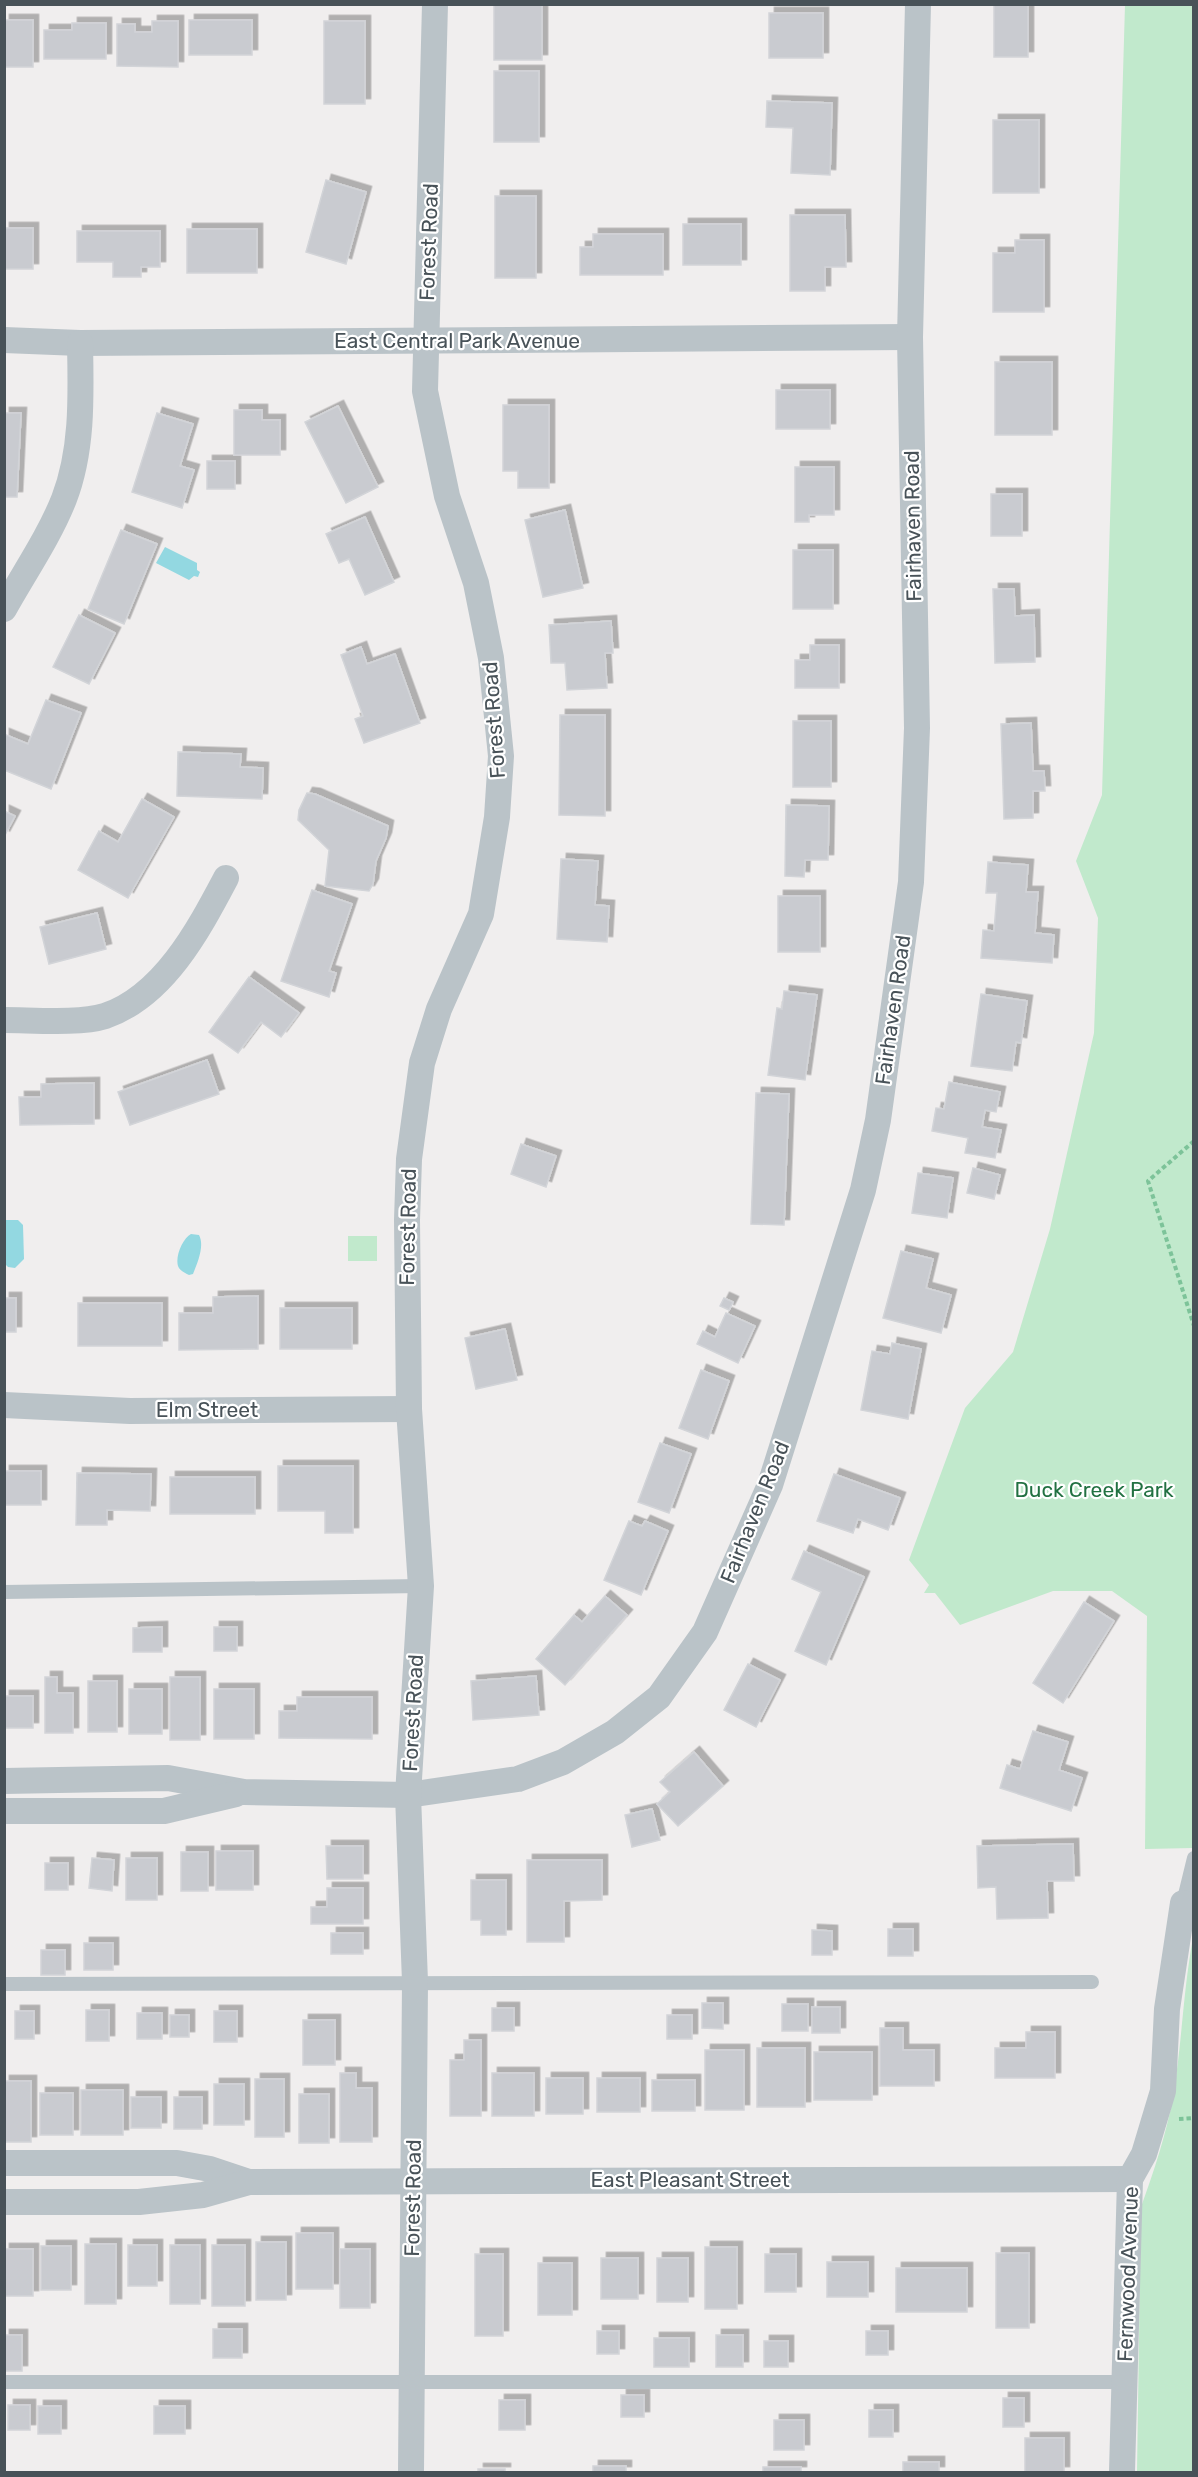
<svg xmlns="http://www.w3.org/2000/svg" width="1198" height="2477" font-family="Rubik,sans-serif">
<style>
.green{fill:#c1e9cc}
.water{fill:#93d8e1}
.building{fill:#c9cbd0;stroke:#d2d4d8;stroke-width:1.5;filter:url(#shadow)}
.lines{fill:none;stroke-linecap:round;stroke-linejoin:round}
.path{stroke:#7dc399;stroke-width:4;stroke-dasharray:4.5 3;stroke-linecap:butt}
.lane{stroke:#bac3c8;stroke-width:14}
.street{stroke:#bac3c8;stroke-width:26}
.labels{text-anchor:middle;stroke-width:4.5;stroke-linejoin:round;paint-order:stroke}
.street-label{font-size:21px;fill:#485258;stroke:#fff}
.park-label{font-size:21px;fill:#227142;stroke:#fff}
</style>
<defs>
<filter id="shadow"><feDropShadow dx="5.5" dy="-5.5" stdDeviation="0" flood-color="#0004"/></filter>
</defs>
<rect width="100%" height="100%" fill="#f0eeee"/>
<!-- green -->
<g class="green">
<polygon points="1125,5 1194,5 1193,1848 1145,1849 1147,1616 1112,1591 1053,1591 960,1625 935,1593 924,1593 929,1585 909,1560 965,1408 1013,1352 1050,1229 1094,1033 1098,918 1076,861 1102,795"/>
<rect x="348" y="1236" width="29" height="25"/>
<path d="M1193,1938V2472H1137L1141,2207C1154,2171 1166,2135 1173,2097C1182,2044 1183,1991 1193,1938Z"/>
</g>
<!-- water -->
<g class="water">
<polygon points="165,547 197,563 197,570 200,572 198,577 194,576 189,580 156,563"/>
<polygon points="6,1220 18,1220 23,1225 24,1259 15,1268 8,1267 5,1264"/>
<path d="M191,1234L199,1235C205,1246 197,1264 193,1274L189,1275C185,1273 180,1271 178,1266C175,1256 183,1238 191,1234Z"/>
</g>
<!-- building -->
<g class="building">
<rect x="494" y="4" width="48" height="56"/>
<rect x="994" y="4" width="34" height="53"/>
<rect x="769" y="13" width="54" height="45"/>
<rect x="4" y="20" width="29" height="47"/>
<rect x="189" y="20" width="63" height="35"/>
<polygon points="152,21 178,21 178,67 117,66 117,24 135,24 135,32 152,32"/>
<rect x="324" y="21" width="41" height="83"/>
<polygon points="72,23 106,23 106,59 44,59 44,30 72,30"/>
<rect x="494" y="71" width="45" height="71"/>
<polygon points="767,101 832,103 830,175 791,173 793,128 766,127"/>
<rect x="993" y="120" width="46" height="73"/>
<polygon points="326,180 366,192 346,264 306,252"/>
<rect x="495" y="196" width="41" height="82"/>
<polygon points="790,215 845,215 846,267 825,267 825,291 790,291"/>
<rect x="683" y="224" width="58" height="41"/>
<rect x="4" y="228" width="29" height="41"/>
<rect x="187" y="229" width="70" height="44"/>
<polygon points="77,231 160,231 160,267 141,267 141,277 113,277 113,262 77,262"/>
<polygon points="593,234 663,234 663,275 580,275 580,247 593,247"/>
<polygon points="1015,240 1044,240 1044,312 993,312 993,253 1015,253"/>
<rect x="995" y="362" width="57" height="73"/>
<rect x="776" y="390" width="54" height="39"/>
<polygon points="503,405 549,405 549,488 518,488 518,471 503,471"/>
<polygon points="338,406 378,487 346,503 305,422"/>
<polygon points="234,410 262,410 262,420 280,420 280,455 234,455"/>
<polygon points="4,413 21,413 17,497 4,497"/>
<polygon points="157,413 193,424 180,466 194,470 182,508 132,492"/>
<rect x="207" y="461" width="28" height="28"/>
<polygon points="795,467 834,467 834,515 809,515 809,522 795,522"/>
<rect x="991" y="494" width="31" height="42"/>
<polygon points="565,510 583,588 543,597 525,520"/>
<polygon points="365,517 394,582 365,595 349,559 339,563 326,534"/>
<polygon points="121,530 157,544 124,624 88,609"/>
<rect x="793" y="550" width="40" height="59"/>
<polygon points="993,589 1014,589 1015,616 1034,615 1035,662 995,663"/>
<polygon points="79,615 115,633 89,684 53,667"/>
<polygon points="611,621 613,653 605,653 607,688 567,690 565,663 551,663 549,625"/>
<polygon points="810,645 839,645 839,688 795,688 795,660 810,660"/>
<polygon points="361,647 367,664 395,654 420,723 364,743 355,719 363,716 341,655"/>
<polygon points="46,700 81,713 51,789 4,770 4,734 28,744"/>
<polygon points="560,715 605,715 605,816 559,815"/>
<rect x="793" y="721" width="38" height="66"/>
<polygon points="1031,723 1033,771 1044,771 1045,791 1033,791 1033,818 1004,819 1001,724"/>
<polygon points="178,752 241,754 240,767 263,768 262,799 177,796"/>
<polygon points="307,793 315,794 388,826 386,838 376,861 373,884 369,891 325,886 329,850 298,820 299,810"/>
<polygon points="142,799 174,817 128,898 78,870 99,831 118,842"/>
<polygon points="786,805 829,806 828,860 805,860 804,877 785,876"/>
<polygon points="4,811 15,816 4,837"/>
<polygon points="561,859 598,861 595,905 609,906 607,942 557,939"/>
<polygon points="988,862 1028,865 1026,892 1038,892 1035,933 1054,935 1052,963 981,958 983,930 994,931 997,893 986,893"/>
<polygon points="312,890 352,904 329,971 336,973 329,997 281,981"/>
<rect x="778" y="896" width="42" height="56"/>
<polygon points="97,913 106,949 49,964 40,927"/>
<polygon points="249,977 299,1013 281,1037 261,1022 238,1053 209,1032"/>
<polygon points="784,991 817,995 805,1080 768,1075 777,1008 782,1009"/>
<polygon points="981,994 1027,1001 1021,1043 1016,1042 1012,1071 971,1066"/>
<polygon points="207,1060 219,1094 130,1125 118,1092"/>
<polygon points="949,1082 1000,1092 996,1112 985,1110 982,1127 1001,1130 995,1158 965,1153 968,1138 932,1131 936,1108 944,1109"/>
<polygon points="94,1083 94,1124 20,1125 19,1097 41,1097 41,1084"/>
<polygon points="756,1093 789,1094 784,1225 751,1224"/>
<polygon points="521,1144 556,1156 546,1187 511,1174"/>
<polygon points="973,1168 1000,1175 994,1199 967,1193"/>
<polygon points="918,1173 953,1178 947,1218 912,1213"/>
<polygon points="901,1251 933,1259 926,1288 951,1295 941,1333 883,1318"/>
<polygon points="258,1296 258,1349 179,1350 179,1313 213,1313 213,1297"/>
<rect x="4" y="1298" width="12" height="34"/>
<polygon points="724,1298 733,1302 729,1310 720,1306"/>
<rect x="78" y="1303" width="84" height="43"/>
<rect x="280" y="1308" width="72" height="41"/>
<polygon points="726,1313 755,1326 738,1363 697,1344 703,1331 715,1337"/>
<polygon points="505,1329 517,1380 476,1389 465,1338"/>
<polygon points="892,1343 921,1349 908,1419 861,1410 872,1351 890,1354"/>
<polygon points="701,1370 729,1381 708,1439 679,1428"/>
<polygon points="660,1443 691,1454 669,1513 638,1502"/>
<polygon points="278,1466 353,1466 353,1533 325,1533 325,1511 278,1511"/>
<rect x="4" y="1471" width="37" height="34"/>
<polygon points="77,1473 151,1474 150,1511 107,1510 107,1525 76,1525"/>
<polygon points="834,1474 900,1498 888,1530 858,1519 853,1533 817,1521"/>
<rect x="170" y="1477" width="85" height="37"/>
<polygon points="629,1521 642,1526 645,1521 668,1531 641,1595 604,1580"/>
<polygon points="804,1551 864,1577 826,1665 795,1651 821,1592 792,1579"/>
<polygon points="605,1596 627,1615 565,1685 536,1659 574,1615 582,1622"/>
<polygon points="1084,1602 1114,1621 1063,1703 1033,1683"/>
<polygon points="162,1627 162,1652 133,1652 133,1628"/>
<rect x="214" y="1627" width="23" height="24"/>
<polygon points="748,1664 780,1680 756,1727 724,1710"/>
<polygon points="536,1676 539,1715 473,1720 471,1681"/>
<polygon points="45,1677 57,1677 57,1693 73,1693 73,1733 45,1733"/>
<rect x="170" y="1677" width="30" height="63"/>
<rect x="88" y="1681" width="29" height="51"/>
<rect x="129" y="1689" width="33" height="45"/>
<rect x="214" y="1689" width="40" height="50"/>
<rect x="4" y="1696" width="29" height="32"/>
<polygon points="297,1697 372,1697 372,1739 279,1738 279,1711 297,1711"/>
<polygon points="1033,1731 1068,1742 1059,1770 1082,1778 1071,1811 1000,1788 1007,1765 1020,1769"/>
<polygon points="694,1752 723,1786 678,1826 657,1804 670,1792 660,1782"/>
<polygon points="652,1809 660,1840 632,1847 625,1815"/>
<polygon points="1073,1844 1074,1881 1047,1881 1048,1918 997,1919 996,1887 978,1888 977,1846"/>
<polygon points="326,1846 363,1846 363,1879 327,1879"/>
<rect x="216" y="1851" width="37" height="39"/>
<rect x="181" y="1852" width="27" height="39"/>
<polygon points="92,1858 114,1860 112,1891 89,1888"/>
<rect x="126" y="1858" width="31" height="42"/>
<polygon points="527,1860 602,1860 602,1900 564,1901 564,1942 527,1942"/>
<rect x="45" y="1863" width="23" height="27"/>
<polygon points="471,1880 506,1880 506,1935 481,1935 481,1920 471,1920"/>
<polygon points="327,1888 363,1888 363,1924 311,1924 311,1907 327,1907"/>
<rect x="888" y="1929" width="25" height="27"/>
<polygon points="812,1930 832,1931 832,1955 812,1955"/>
<rect x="331" y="1933" width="32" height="21"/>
<rect x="84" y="1943" width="29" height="27"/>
<rect x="41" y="1950" width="24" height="25"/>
<polygon points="702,2003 723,2003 723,2029 702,2028"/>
<rect x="782" y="2004" width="26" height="27"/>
<rect x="812" y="2007" width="28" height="26"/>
<rect x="492" y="2008" width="22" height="23"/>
<rect x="86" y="2010" width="23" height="31"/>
<rect x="15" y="2011" width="19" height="28"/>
<rect x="214" y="2011" width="23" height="31"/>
<rect x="137" y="2013" width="25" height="26"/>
<rect x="170" y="2015" width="19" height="22"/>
<rect x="667" y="2015" width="25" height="24"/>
<rect x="303" y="2020" width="32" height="45"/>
<polygon points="880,2028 903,2028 903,2050 934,2050 934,2086 880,2086"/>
<polygon points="1026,2032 1055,2032 1055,2078 995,2078 995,2048 1026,2048"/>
<polygon points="464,2040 481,2040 481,2116 450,2116 450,2060 464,2060"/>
<rect x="757" y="2048" width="48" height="59"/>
<rect x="705" y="2050" width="39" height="60"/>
<rect x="814" y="2052" width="58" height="48"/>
<polygon points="340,2073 356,2073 356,2088 372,2088 372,2142 340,2142"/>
<rect x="492" y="2073" width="42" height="43"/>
<rect x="546" y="2078" width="37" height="36"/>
<rect x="597" y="2078" width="43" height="34"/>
<rect x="255" y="2079" width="29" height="58"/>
<rect x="652" y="2080" width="43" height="31"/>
<rect x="4" y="2081" width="27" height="61"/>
<rect x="214" y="2084" width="30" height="41"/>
<rect x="81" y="2090" width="42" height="45"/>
<rect x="40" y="2093" width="33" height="42"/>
<rect x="299" y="2094" width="30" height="49"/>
<rect x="131" y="2097" width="30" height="31"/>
<rect x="174" y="2097" width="28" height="32"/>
<rect x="296" y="2233" width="37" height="56"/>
<rect x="256" y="2242" width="30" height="58"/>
<rect x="85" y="2244" width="31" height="60"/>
<rect x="128" y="2245" width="29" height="41"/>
<rect x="170" y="2245" width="30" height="59"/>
<rect x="212" y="2245" width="33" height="61"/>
<rect x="41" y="2246" width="30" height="44"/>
<rect x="705" y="2247" width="32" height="62"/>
<rect x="4" y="2249" width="29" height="47"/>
<rect x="340" y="2249" width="30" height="59"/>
<rect x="996" y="2253" width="33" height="75"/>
<rect x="475" y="2254" width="28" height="82"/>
<rect x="765" y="2254" width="31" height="38"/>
<rect x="601" y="2258" width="37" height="41"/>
<rect x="657" y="2258" width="31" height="44"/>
<rect x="827" y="2262" width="41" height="35"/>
<rect x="538" y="2263" width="34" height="52"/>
<rect x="896" y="2268" width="71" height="44"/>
<rect x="213" y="2329" width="29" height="29"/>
<rect x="597" y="2331" width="22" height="23"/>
<rect x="866" y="2331" width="22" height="24"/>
<rect x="4" y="2335" width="18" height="36"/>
<rect x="716" y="2335" width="27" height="32"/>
<rect x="654" y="2338" width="35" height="29"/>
<rect x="764" y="2341" width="24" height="26"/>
<rect x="621" y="2395" width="23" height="22"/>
<rect x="1003" y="2398" width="21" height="29"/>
<rect x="499" y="2400" width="26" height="30"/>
<rect x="8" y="2405" width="22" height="25"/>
<rect x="38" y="2406" width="23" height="28"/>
<rect x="154" y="2406" width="31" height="28"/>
<rect x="869" y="2410" width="24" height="27"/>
<rect x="774" y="2420" width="30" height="30"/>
<rect x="1025" y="2438" width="39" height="34"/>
<rect x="903" y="2462" width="36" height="10"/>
<rect x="593" y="2466" width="33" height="6"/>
<rect x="763" y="2467" width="38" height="5"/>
<rect x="478" y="2469" width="27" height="3"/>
</g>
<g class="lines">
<!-- path -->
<g class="path">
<polyline points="1194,1141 1148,1181 1194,1326"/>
<polyline points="1179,2119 1194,2118"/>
</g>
<!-- lane -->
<g class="lane">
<polyline points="4,1592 421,1586"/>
<polyline points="1183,1903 1194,1858"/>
<polyline points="4,1984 1092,1982"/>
<polyline points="4,2382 1125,2382"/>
</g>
<!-- street -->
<g class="street">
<polyline points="4,340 80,343 910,337"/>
<path d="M4,609C24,573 49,537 64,499C83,450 81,395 80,343"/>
<path d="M4,1020C32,1020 80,1024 105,1016C164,996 199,929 226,878"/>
<polyline points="4,1405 130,1411 409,1409"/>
<polyline points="4,1781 168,1778 244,1792 408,1795 518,1779 563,1762 615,1732 659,1697 705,1632 770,1485 863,1190 878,1120 911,882 917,728 910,337 918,4"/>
<polyline points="4,1811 164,1811 236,1794"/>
<polyline points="4,2163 177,2163 210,2169 249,2182"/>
<polyline points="4,2202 139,2202 203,2195 249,2182 1130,2179"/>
<polyline points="411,2472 415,1982 408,1795 421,1586 409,1409 407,1220 409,1159 422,1063 439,1009 481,914 497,817 501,756 491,658 476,583 447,496 425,391 435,4"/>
<polyline points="1122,2472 1130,2179 1144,2154 1163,2091 1167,2009 1183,1903"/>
</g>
</g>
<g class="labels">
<!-- street labels -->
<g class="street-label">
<text transform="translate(429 242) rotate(-88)" y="7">Forest Road</text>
<text x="457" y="348">East Central Park Avenue</text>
<text transform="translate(913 526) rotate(-91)" y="7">Fairhaven Road</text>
<text transform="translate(494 720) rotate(-94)" y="7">Forest Road</text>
<text transform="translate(893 1010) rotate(-82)" y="7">Fairhaven Road</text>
<text transform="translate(408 1227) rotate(-89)" y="7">Forest Road</text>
<text x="207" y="1417">Elm Street</text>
<text transform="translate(755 1512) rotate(-68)" y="7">Fairhaven Road</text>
<text transform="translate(413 1713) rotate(-87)" y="7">Forest Road</text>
<text x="690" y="2187">East Pleasant Street</text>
<text transform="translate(413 2198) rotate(-89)" y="7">Forest Road</text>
<text transform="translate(1128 2274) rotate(-88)" y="7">Fernwood Avenue</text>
</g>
<!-- park labels -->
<g class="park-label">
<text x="1094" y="1497">Duck Creek Park</text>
</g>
</g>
<!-- border -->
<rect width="1198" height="2477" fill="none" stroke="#485258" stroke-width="12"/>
</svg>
